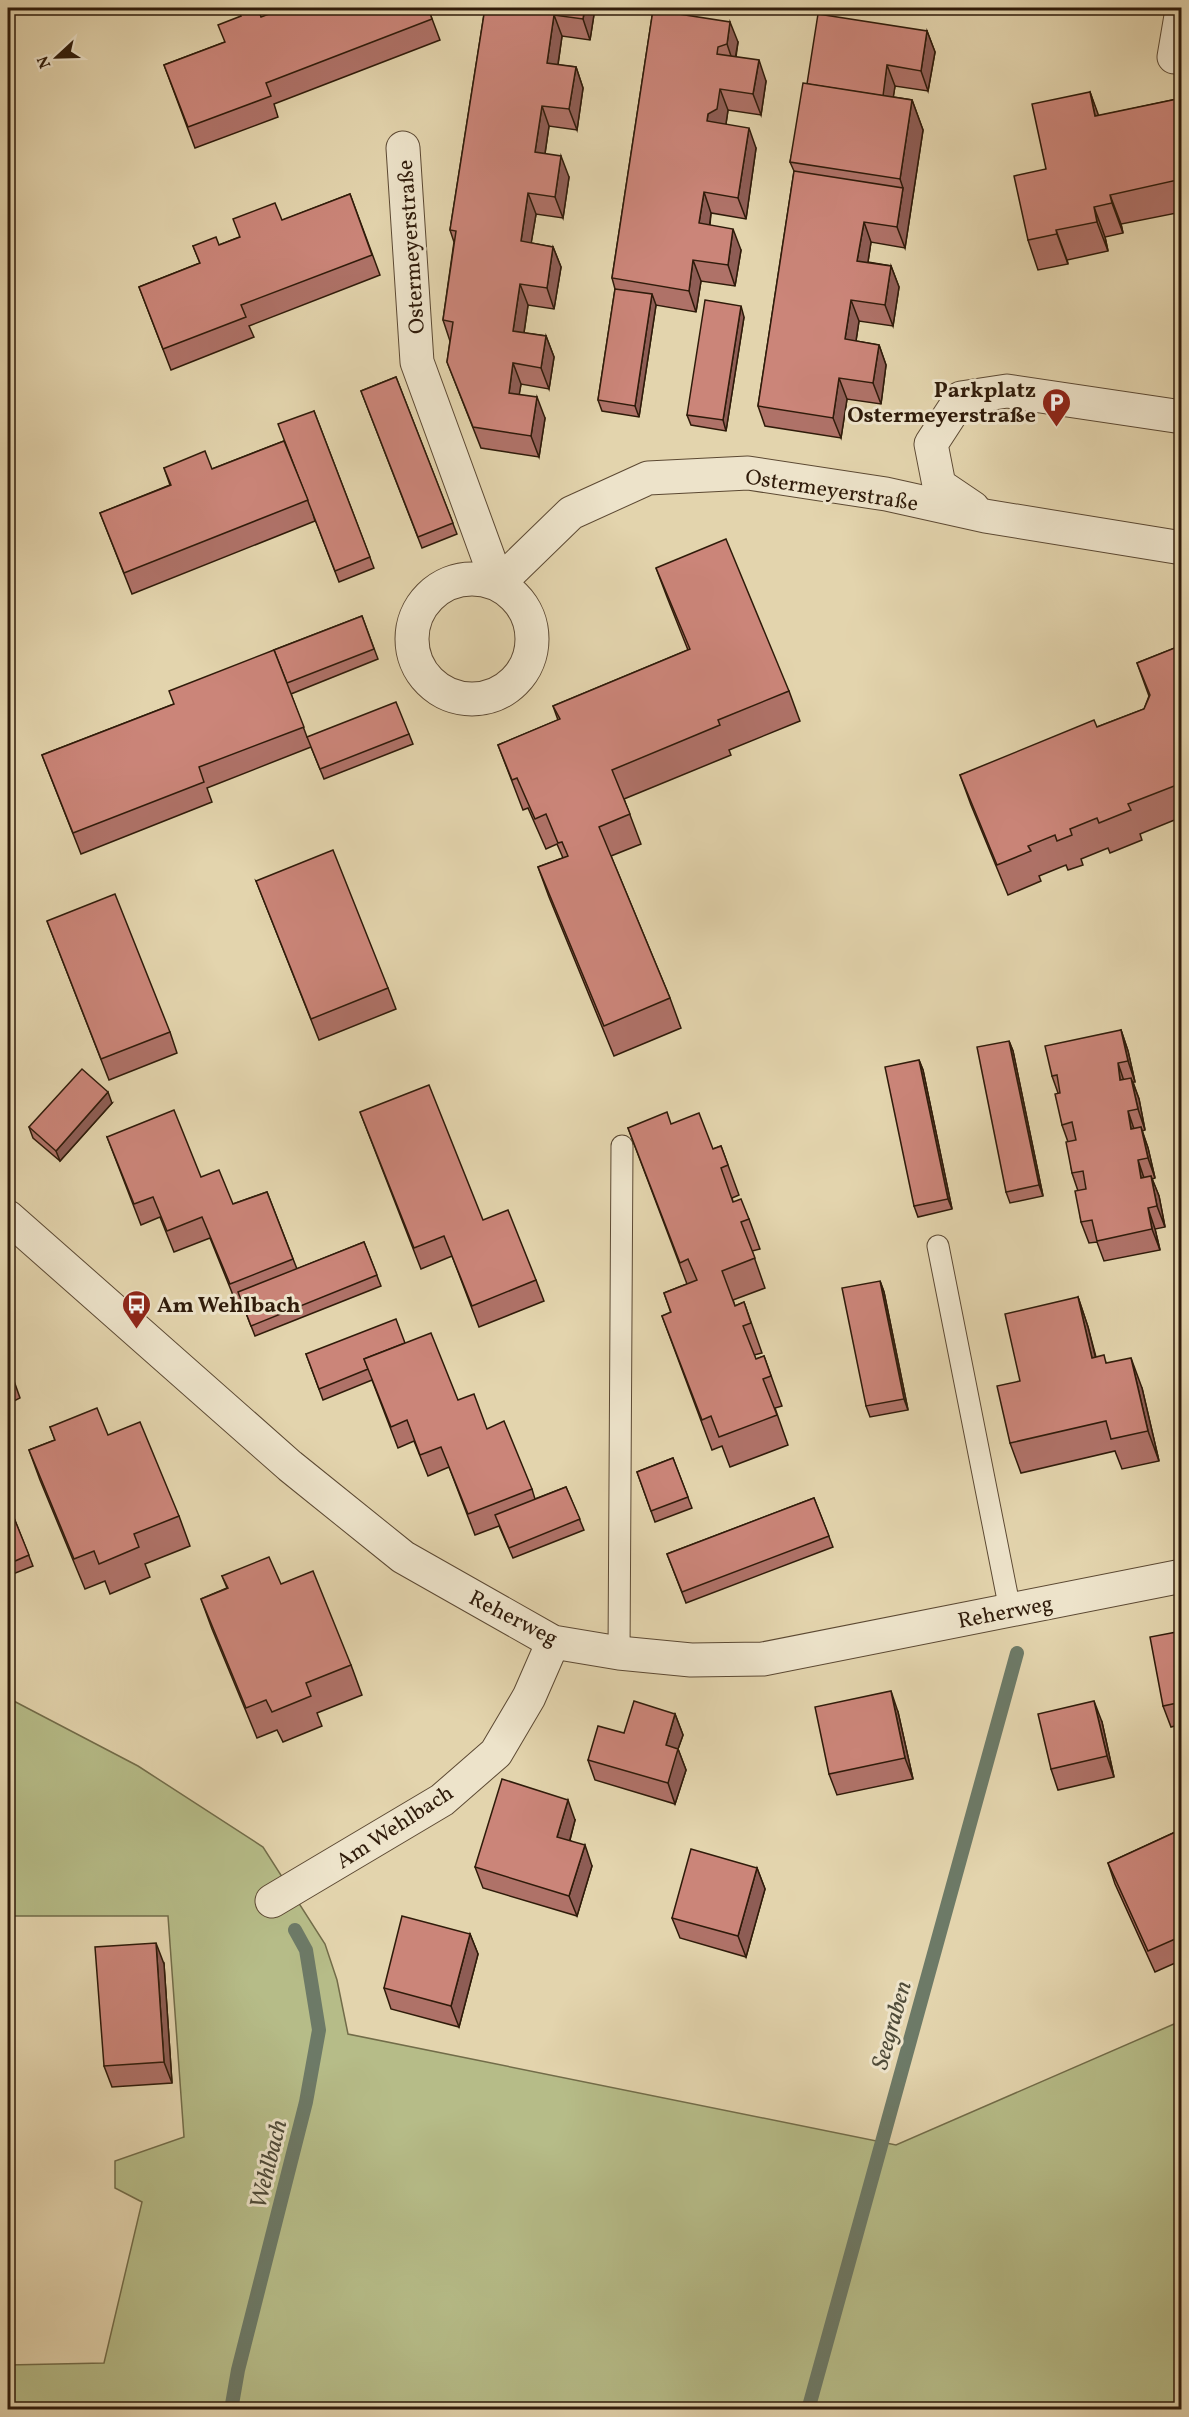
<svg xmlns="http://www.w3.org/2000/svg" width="1189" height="2417" font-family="Vollkorn,serif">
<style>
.green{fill:#b6bc88;stroke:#726c49;stroke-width:1.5}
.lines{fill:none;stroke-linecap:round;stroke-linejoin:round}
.stream{stroke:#6d7a67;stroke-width:14}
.lane-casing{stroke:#5c4933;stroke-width:23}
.street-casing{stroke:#5c4933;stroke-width:35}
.lane{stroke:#ede3ca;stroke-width:21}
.street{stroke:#ede3ca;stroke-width:33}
.wall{fill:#af7268;stroke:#2f1b0a;stroke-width:1.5}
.shaded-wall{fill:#8e5d55;stroke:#2f1b0a;stroke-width:1.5}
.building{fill:#cb8579;stroke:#2f1b0a;stroke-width:1.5}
.labels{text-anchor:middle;stroke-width:6;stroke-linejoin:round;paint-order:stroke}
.street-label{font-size:22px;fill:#2f1b0a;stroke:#ede3ca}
.poi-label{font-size:22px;font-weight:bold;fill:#2f1b0a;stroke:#ede3ca;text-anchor:end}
.water-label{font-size:24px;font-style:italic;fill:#4e4a38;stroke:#ede3ca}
</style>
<rect width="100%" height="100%" fill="#e3d4ad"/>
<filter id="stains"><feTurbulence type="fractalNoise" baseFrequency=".00333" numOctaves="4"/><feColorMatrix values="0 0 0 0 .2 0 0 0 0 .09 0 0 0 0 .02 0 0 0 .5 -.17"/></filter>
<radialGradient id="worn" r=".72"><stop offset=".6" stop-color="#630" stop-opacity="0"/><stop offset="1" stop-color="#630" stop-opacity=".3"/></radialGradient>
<!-- green -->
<polygon class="green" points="8,1698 138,1766 263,1847 325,1944 337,1980 348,2034 896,2145 1181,2021 1181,2409 17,2409 8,2400 8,2365 104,2363 142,2202 115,2188 115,2161 184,2137 168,1916 8,1916"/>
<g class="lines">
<!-- stream -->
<g class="stream">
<polyline points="231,2410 238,2370 306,2102 319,2030 306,1950 295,1930"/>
<polyline points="808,2410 1017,1653"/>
</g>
<defs>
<g id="lane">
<polyline points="938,1246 1010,1610"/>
<polyline points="619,1653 622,1146"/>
</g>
<g id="street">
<polyline points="1182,10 1174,57 1182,58"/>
<polyline points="403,148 417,362 498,584 571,513 648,478 748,473 886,494 985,516 1182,548"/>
<polyline points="973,508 939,485 931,444 961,398 1007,391 1182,417"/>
<circle cx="472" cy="639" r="60"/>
<polyline points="8,1217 290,1466 403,1557 553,1642 619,1653 691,1660 763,1659 1182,1576"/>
<polyline points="272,1901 442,1800 496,1753 529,1697 553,1642"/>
</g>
</defs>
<!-- lane casing -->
<use href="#lane" class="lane-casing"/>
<!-- street casing -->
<use href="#street" class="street-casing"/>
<!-- lane -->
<use href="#lane" class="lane"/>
<!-- street -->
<use href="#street" class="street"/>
</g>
<!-- wall -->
<g class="wall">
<polygon points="428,8 440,40 274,104 278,117 195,148 164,65 225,42 261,17"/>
<polygon points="485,8 595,8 590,40 562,36 558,65 576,67 583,88 577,130 549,126 545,154 569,177 563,218 536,214 531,243 553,247 561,267 554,309 528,305 524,333 546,336 554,357 549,389 521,384 519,394 545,418 539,457 481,448 447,362 450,341 443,320 454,242 450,230"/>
<polygon points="653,10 738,42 736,57 766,81 761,115 728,110 726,124 756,148 746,219 711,213 710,225 741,250 735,286 701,281 696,312 656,305 639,417 602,411 598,400 615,289 612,278"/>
<polygon points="927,31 935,52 928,91 895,86 893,97 912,100 923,130 905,248 871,242 868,262 891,266 899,287 893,326 859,321 856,341 879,345 886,365 881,404 847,399 841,438 765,426 758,406 794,171 790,162 807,84"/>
<polygon points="1090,92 1098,116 1182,98 1182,212 1121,224 1123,233 1105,237 1108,251 1067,260 1068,264 1038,270 1028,240 1046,169"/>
<polygon points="350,194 380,275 249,326 254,337 171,370 139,287 200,263 193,246 219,245"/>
<polygon points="744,317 726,431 691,425 687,415"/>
<polygon points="396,377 457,534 422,548 361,391"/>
<polygon points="314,411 374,568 339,582 313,514 315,521 132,594 100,513 170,485 164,468 212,469 284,441"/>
<polygon points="656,568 789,691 800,721 729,750 731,755 624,799 641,844 611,856 670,998 681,1028 614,1056 549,897 538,867 563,858 557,844 546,849 528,808 523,810 498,745 558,720 553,706 688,650 667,597"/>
<polygon points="362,616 378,659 291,694 307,737 409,734 413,744 324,779 311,747 207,788 212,802 81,854 42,755 174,704 274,650"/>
<polygon points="1182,645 1182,817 1140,834 1142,840 1110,853 1108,848 1081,859 1083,865 1068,870 1066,865 1039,876 1041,881 1008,895 971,805 960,775 1097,727 1144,709 1149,696 1137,663"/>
<polygon points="256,881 388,988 396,1009 319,1040"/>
<polygon points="47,921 170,1032 177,1053 109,1080"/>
<polygon points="1121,1030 1128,1051 1135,1082 1133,1082 1139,1099 1145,1130 1142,1131 1148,1148 1155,1178 1152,1179 1159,1196 1165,1227 1155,1229 1160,1250 1104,1261 1097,1242 1089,1243 1081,1222 1078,1191 1072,1173 1068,1142 1062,1125 1058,1093 1052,1076"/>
<polygon points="1009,1041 1013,1051 1043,1196 1010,1203 1006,1192"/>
<polygon points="919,1060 923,1070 952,1209 918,1217 914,1206"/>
<polygon points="112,1103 60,1161 33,1138 29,1127"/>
<polygon points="360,1112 483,1220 536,1280 544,1301 479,1327 452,1256 421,1269"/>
<polygon points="672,1124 713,1149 721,1146 739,1195 732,1198 733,1202 749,1219 760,1249 752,1251 765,1288 733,1300 735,1306 744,1302 762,1353 754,1355 756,1359 764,1356 782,1406 775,1408 788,1445 730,1467 722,1446 712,1450 662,1316 671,1313 664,1293 687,1284 628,1128"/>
<polygon points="107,1137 201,1177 233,1204 267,1192 297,1269 364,1242 381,1286 255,1336 242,1303 237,1305 210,1238 174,1252 160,1217 141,1225"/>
<polygon points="880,1281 884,1292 908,1410 870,1417 866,1406"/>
<polygon points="1078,1297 1088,1327 1096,1357 1107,1363 1142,1388 1159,1461 1122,1469 1115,1451 1021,1473 1010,1443 1020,1381"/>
<polygon points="405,1343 458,1400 487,1429 532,1489 535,1499 566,1487 584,1530 513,1558 499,1526 475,1535 449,1467 428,1476 414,1441 398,1448 372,1380 323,1400 306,1354"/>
<polygon points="8,1364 20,1398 8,1404"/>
<polygon points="50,1427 108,1435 179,1516 190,1546 145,1564 150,1577 110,1594 105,1581 85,1589 40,1480 29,1450 55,1440"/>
<polygon points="673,1458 692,1508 655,1522 637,1472"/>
<polygon points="814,1498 833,1547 686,1603 667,1554"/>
<polygon points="8,1503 33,1566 8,1576"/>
<polygon points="222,1576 281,1584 351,1665 362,1695 317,1713 322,1726 283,1742 277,1730 257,1738 212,1629 201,1599 227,1588"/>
<polygon points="1182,1631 1182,1724 1171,1727 1163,1706"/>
<polygon points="898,1712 913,1779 837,1795 829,1774"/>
<polygon points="675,1714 683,1735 678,1749 686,1770 675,1804 595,1780 588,1760"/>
<polygon points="1102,1722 1114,1777 1058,1790 1051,1769"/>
<polygon points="575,1820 570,1840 592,1866 577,1916 483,1888 475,1867"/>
<polygon points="1182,1829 1182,1960 1155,1972 1115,1884 1108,1863"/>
<polygon points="757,1868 765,1889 746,1957 680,1938 672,1918"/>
<polygon points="470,1934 478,1954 459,2027 391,2009 384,1988"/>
<polygon points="164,1964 172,2083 112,2087 104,2066"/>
</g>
<!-- shaded-wall -->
<g class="shaded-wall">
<polygon points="585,8 595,8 590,40 583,19"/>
<polygon points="554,15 562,36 555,84 547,63"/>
<polygon points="730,22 738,42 734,65 727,44"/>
<polygon points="927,31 935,52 928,91 921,71"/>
<polygon points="759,60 766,81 761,115 753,94"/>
<polygon points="887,65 895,86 889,125 881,104"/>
<polygon points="576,67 583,88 577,130 569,109"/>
<polygon points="720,89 728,110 725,130 707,121 708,114"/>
<polygon points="1090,92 1101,122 1095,116"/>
<polygon points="912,100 923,130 905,248 897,227 903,188 900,179"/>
<polygon points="542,106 549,126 542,173 535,152"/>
<polygon points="749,128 756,148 746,219 738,198"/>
<polygon points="561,156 569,177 563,218 555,197"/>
<polygon points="704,192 711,213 707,244 699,223"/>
<polygon points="528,193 536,214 528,262 521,241"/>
<polygon points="1110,195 1121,224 1123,233 1112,203"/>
<polygon points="1094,207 1105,237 1108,251 1097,222"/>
<polygon points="864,222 871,242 865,281 857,261"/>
<polygon points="733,229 741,250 735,286 728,265"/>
<polygon points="1056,230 1067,260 1068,264 1057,234"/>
<polygon points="553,247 561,267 554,309 547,288"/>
<polygon points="693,260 701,281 696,312 689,291"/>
<polygon points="891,266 899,287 893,326 885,305"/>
<polygon points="520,284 528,305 521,352 513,331"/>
<polygon points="652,294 656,305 639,417 635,406"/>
<polygon points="851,300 859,321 853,360 845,339"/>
<polygon points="741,306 744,317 726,431 723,420"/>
<polygon points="546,336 554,357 549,389 541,368"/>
<polygon points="879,345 886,365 881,404 873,383"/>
<polygon points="513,363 521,384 516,414 509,393"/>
<polygon points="839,378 847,399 841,438 833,418"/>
<polygon points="537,397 545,418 539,457 531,436"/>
<polygon points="1121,1030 1128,1051 1135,1082 1128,1061"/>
<polygon points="1009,1041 1013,1051 1043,1196 1039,1185"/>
<polygon points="919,1060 923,1070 952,1209 948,1199"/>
<polygon points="1118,1063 1125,1084 1120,1080"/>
<polygon points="1131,1078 1139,1099 1145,1130 1138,1109"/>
<polygon points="108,1092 112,1103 60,1161 56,1151"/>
<polygon points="1128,1111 1135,1132 1131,1129"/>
<polygon points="1141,1127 1148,1148 1155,1178 1148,1158"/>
<polygon points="1138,1160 1145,1181 1141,1178"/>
<polygon points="1151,1176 1159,1196 1165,1227 1157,1206"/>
<polygon points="1148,1208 1155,1229 1160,1250 1152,1229"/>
<polygon points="880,1281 884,1292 908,1410 904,1399"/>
<polygon points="1078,1297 1088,1327 1103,1388 1092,1358"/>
<polygon points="1131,1358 1142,1388 1159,1461 1148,1431"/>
<polygon points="891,1691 898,1712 913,1779 905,1758"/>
<polygon points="1094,1701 1102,1722 1114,1777 1107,1756"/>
<polygon points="675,1714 683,1735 678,1749 686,1770 675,1804 668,1783 666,1745"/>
<polygon points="568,1800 575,1820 565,1858 557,1837"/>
<polygon points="585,1845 592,1866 577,1916 569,1896"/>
<polygon points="757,1868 765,1889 746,1957 738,1936"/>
<polygon points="470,1934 478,1954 459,2027 451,2006"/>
<polygon points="156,1943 164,1964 172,2083 164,2062"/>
</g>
<!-- building -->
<g class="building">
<polygon points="237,8 258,8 261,17 285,8 428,8 432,19 266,83 271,96 188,127 164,65 225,42 218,25 241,16"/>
<polygon points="485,8 585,8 583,19 554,15 547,63 576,67 569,109 542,106 535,152 561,156 555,197 528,193 521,241 553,247 547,288 520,284 513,331 546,336 541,368 513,363 509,393 537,397 531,436 473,427 447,362 453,322 443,320 456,231 450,230"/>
<polygon points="653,10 730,22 727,44 718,47 717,54 759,60 753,94 720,89 717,109 708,114 707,121 749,128 738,198 704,192 699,223 733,229 728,265 693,260 689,291 612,278"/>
<polygon points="818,14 927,31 921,71 887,65 883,96 807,84"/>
<polygon points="803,83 912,100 900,179 790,162"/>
<polygon points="1090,92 1095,116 1182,98 1182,179 1110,195 1112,203 1094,207 1097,222 1056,230 1057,234 1028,240 1014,176 1046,169 1032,104"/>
<polygon points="794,171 903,188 897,227 864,222 857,261 891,266 885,305 851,300 845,339 879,345 873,383 839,378 833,418 758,406"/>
<polygon points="350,194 372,255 241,305 246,317 163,349 139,287 200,263 193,246 216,237 219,245 240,237 233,219 275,203 282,220"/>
<polygon points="615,289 652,294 635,406 598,400"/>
<polygon points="705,300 741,306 723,420 687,415"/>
<polygon points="396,377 453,523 418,537 361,391"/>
<polygon points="314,411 370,557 335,571 278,424"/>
<polygon points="284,441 308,500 124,573 100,513 171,485 164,468 205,451 212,469"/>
<polygon points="726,539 789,691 718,720 720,725 612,770 630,814 599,827 670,998 604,1026 538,867 568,856 562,842 558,843 546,814 535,819 517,778 512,780 498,745 560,719 553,706 690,649 656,568"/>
<polygon points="362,616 374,649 287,683 274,650"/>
<polygon points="1182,645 1182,783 1128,804 1131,810 1099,823 1097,818 1070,829 1072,835 1057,841 1055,835 1028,846 1031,851 997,865 960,775 1094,720 1097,727 1144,709 1150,695 1137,663"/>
<polygon points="274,650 304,727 199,767 204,782 73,833 42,755 174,704 169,691"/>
<polygon points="396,702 409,734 320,769 307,737"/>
<polygon points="333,850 388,988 311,1019 256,881"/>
<polygon points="115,894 170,1032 101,1059 47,921"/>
<polygon points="1121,1030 1128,1061 1118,1063 1120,1080 1131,1078 1138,1109 1128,1111 1131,1129 1141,1127 1148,1158 1138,1160 1141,1178 1151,1176 1157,1206 1148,1208 1152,1229 1097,1241 1092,1220 1081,1222 1075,1191 1086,1189 1083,1171 1072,1173 1066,1142 1076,1140 1072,1122 1062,1125 1055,1094 1060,1093 1057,1075 1052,1076 1045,1046"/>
<polygon points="1009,1041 1039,1185 1006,1192 977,1047"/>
<polygon points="919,1060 948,1199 914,1206 885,1067"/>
<polygon points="82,1069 108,1092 56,1151 29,1127"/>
<polygon points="429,1085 483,1220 508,1210 536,1280 472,1306 444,1236 414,1248 360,1112"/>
<polygon points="174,1110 201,1177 219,1170 233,1204 267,1192 293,1259 230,1284 202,1217 167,1231 153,1197 134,1204 107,1137"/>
<polygon points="667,1112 671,1124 699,1113 713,1149 721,1146 728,1165 721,1168 733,1202 741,1199 749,1219 741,1222 755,1258 722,1271 735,1306 744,1302 751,1323 743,1326 756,1359 764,1356 771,1376 763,1379 777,1415 719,1437 711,1416 702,1420 662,1316 671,1312 664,1293 697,1280 688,1259 680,1263 628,1128"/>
<polygon points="364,1242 377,1275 251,1326 238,1292"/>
<polygon points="880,1281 904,1399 866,1406 842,1288"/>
<polygon points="1078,1297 1092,1358 1104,1355 1106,1363 1131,1358 1148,1431 1111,1439 1106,1421 1010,1443 997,1386 1020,1381 1005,1314"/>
<polygon points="396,1319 405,1343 364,1359 368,1369 319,1389 306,1354"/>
<polygon points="431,1333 458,1400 474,1394 487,1429 504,1421 532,1489 468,1514 441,1447 420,1455 407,1420 391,1427 364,1359"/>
<polygon points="97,1408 108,1435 140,1422 179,1516 134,1534 139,1547 99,1564 94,1551 74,1559 29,1450 55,1440 50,1427"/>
<polygon points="673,1458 688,1497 651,1511 637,1472"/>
<polygon points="566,1487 580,1519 509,1548 495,1515"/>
<polygon points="814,1498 829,1536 682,1592 667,1554"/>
<polygon points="8,1503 29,1555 8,1564"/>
<polygon points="269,1557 281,1584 313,1571 351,1665 306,1683 311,1696 272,1712 266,1700 246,1708 201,1599 228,1588 222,1576"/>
<polygon points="1182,1631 1182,1702 1163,1706 1150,1637"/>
<polygon points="891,1691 905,1758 829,1774 815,1707"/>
<polygon points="634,1701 675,1714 666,1745 678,1749 668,1783 588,1760 598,1726 624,1733"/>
<polygon points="1094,1701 1107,1756 1051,1769 1038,1714"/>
<polygon points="502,1779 568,1800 557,1837 585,1845 569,1896 475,1867"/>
<polygon points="1182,1829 1182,1936 1148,1951 1108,1863"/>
<polygon points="691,1849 757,1868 738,1936 672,1918"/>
<polygon points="402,1916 470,1934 451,2006 384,1988"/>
<polygon points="156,1943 164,2062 104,2066 95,1947"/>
</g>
<!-- icons -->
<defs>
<symbol id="parking-pin" viewBox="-11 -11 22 30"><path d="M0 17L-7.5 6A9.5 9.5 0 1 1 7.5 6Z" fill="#8f2418" stroke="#ede3ca"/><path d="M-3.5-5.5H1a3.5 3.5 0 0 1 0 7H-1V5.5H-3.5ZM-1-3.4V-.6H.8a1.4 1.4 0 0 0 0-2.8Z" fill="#fff"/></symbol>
<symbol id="bus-pin" viewBox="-11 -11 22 30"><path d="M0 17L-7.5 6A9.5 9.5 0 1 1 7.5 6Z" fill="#8f2418" stroke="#ede3ca"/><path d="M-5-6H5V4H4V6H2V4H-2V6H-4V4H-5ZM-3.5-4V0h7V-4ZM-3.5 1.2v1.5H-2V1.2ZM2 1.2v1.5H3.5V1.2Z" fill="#fff"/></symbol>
</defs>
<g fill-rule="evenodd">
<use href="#parking-pin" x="1040" y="386" width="33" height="45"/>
<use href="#bus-pin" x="120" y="1288" width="33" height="45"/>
</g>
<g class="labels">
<!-- street labels -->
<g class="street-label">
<text transform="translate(410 247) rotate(-94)" y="8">Ostermeyerstraße</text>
<text transform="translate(832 489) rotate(9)" y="8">Ostermeyerstraße</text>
<text transform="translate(1005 1611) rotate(-11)" y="8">Reherweg</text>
<text transform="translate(514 1617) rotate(27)" y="8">Reherweg</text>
<text transform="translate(394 1826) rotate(-33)" y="8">Am Wehlbach</text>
</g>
<!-- poi labels -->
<g class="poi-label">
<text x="1036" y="397">Parkplatz<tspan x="1036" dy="25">Ostermeyerstraße</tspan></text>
<text x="157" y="1312" text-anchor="start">Am Wehlbach</text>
</g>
<!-- water labels -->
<g class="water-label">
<text transform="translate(891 2025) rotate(-74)" y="8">Seegraben</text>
<text transform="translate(268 2164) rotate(-76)" y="8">Wehlbach</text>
</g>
</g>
<!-- margin -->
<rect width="1189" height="2417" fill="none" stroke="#e3d4ad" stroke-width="30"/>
<rect x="9" y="9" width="1171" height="2399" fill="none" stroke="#2f1b0a" stroke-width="3"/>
<rect x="15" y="15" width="1159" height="2387" fill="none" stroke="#2f1b0a" stroke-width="1.5"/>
<!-- north arrow -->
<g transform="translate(57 57) rotate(248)" stroke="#ede3ca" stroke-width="4.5" paint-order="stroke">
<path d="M0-4.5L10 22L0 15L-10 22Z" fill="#2f1b0a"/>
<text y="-9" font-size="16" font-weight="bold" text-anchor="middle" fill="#2f1b0a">N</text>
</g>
<rect width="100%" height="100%" filter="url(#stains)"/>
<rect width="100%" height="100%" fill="url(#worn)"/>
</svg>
